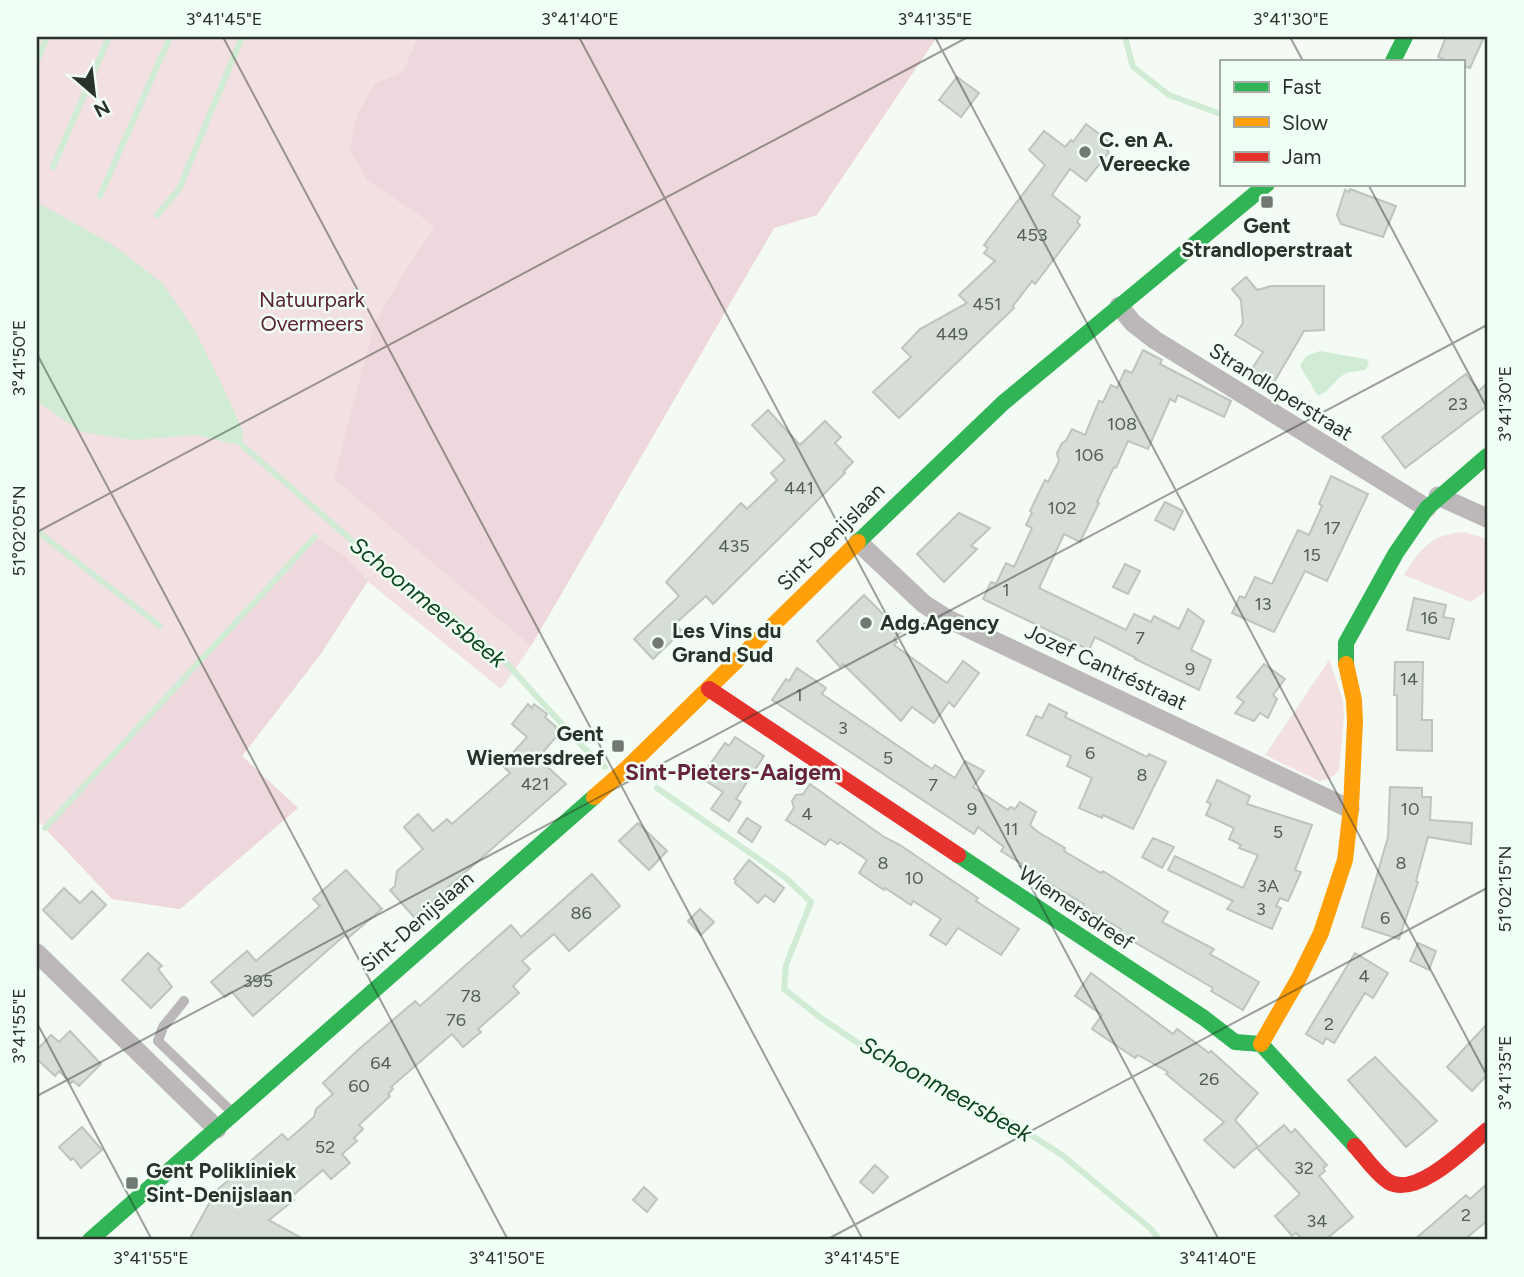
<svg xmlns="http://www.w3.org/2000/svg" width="1524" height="1277" font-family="Figtree,sans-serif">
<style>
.green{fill:#f2e0e3}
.forest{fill:#eed8dd}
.water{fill:#d1ecd5}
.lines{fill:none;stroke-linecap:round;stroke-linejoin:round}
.stream{stroke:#d1ecd5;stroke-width:6}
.building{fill:#d6ded7;stroke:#bdc5be;stroke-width:2}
.lane{stroke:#bcb8b9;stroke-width:10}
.street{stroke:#bcb8b9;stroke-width:19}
.fast{stroke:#30b455;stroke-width:16}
.slow{stroke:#ff9f0a;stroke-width:16}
.jam{stroke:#e5322d;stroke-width:16}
.ticks{fill:none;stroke:#2a332b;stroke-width:2;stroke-opacity:0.45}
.poi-dot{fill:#717972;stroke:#f1fef3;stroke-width:2.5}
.labels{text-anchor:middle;stroke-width:5;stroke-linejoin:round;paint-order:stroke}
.number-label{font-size:18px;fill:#555e56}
.poi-label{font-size:21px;font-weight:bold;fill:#2a332b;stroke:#f1fef3;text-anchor:start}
.park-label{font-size:21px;fill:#5b2338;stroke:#f1fef3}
.street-label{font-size:21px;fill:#2a332b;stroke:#f1fef3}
.water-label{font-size:23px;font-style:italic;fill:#0c441d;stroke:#f1fef3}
.neighbourhood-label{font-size:23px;font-weight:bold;fill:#67243f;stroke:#f1fef3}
.neatline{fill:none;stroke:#2a332b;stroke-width:2.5}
.ticks-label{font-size:18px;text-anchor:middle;fill:#2a332b}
</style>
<rect width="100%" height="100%" fill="#f4fbf5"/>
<!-- green -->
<g class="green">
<polygon points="37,37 937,37 817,215 774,228 531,646 501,689 367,581 320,655 242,756 298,808 180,909 112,899 37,820"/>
<path d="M1464,532L1487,539V590L1471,602L1404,575C1420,549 1431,534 1464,532Z"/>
<polygon points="1329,660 1343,700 1344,717 1339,770 1330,779 1319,781 1265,755"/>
</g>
<!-- forest -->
<g class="forest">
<polygon points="418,37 937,37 817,215 774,228 531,646 334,479 374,325 400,279 435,226 368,181 350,150 357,114 375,84 403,72"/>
<polygon points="315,537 345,556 368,581 320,655 242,756 298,808 180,909 112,899 45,828"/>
</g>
<!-- water -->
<g class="water">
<polygon points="37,202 113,245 162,283 194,329 222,385 242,429 243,446 196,435 134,440 81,432 37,401"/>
<path d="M1320,351L1366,359L1369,362L1366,370C1360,371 1353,371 1347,373C1335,378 1331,391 1318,396L1300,366L1306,356Z"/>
</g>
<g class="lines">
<!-- stream -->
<g class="stream">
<polyline points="1125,37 1133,67 1169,95 1221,114"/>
<polyline points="37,61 47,37"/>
<polyline points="53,167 109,37"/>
<polyline points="100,196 170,37"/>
<polyline points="157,215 179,189 242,37"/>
<polyline points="243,446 395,578 454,617 509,666 583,747 605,767"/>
<polyline points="37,531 160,626"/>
<polyline points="657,788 786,878 811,902 786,965 784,989 821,1018 886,1062 1003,1117 1062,1155 1150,1228 1160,1240"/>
<polyline points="45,828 315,537"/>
</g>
</g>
<!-- building -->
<g class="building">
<polygon points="1446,37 1484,37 1470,68 1463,66 1463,61 1448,61 1438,57"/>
<polygon points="957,77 979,93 961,117 939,100"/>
<polygon points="1086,124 1111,143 1106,149 1109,152 1086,181 1070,169 1052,195 1080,217 1077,222 1080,225 1035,284 1032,281 1013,306 1014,308 899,418 873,392 911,357 902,348 920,329 967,303 959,295 995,261 984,253 988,248 984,245 1045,165 1029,150 1044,131 1065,147 1071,140 1073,142"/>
<polygon points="1350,189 1396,206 1383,237 1341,224 1337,215 1345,190 1349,192"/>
<polygon points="1246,277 1257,290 1271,286 1324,286 1324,330 1304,331 1270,389 1248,375 1263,352 1235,335 1243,323 1242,313 1241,300 1232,289"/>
<polygon points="1143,350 1162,360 1160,364 1231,401 1224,417 1178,395 1175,402 1170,399 1148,449 1128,441 1116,468 1114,467 1097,502 1099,503 1080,542 1064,534 1039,588 1126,630 1134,614 1151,622 1154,616 1179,629 1188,609 1204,621 1191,650 1211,660 1199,690 1135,659 1136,658 1095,637 1089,650 983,599 991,582 996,584 1006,563 1014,567 1032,528 1026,525 1032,513 1030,511 1045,480 1048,482 1059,461 1057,453 1062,443 1066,441 1072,429 1085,435 1099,401 1103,402 1111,385 1117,388 1125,370 1132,373"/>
<polygon points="1466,374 1479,391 1487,383 1487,406 1405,468 1382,437"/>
<polygon points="768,410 800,445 825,421 841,437 835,443 853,462 844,471 845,473 713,604 706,596 675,624 682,631 653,659 634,639 679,596 666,582 741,503 747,509 777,480 771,473 785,460 752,425"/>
<polygon points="1331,476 1368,494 1327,581 1305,571 1274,632 1232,613 1240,596 1245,598 1255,577 1272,584 1298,530 1309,535 1322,506 1319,504"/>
<polygon points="1165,502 1183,511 1174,530 1155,520"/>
<polygon points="959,513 990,528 971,546 977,549 944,582 917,554"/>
<polygon points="1125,564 1140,571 1128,594 1113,587"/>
<polygon points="864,595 901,632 894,639 897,642 894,645 947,683 963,661 979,673 954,707 949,702 934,723 912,707 901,721 843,664 840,667 817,641"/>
<polygon points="1414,598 1446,605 1443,617 1454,619 1449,639 1407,630"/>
<polygon points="1395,662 1423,662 1422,720 1432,720 1432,751 1397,750 1397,695 1394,695"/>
<polygon points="1264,664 1285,679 1273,695 1277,699 1268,718 1260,713 1254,721 1235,713 1244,702 1237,697"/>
<polygon points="797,668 826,688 822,694 932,769 935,765 955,778 965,761 984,771 973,787 1008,810 1010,807 1015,809 1020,802 1036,812 1030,825 1038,832 1065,848 1064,851 1101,873 1103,871 1168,912 1162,922 1214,949 1210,954 1259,982 1243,1010 1211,991 1213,988 1119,933 1121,929 1082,907 1084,904 1020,866 1022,864 1001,851 1004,847 978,827 974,834 772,700 786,679 789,681"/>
<polygon points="528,704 532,708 534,704 547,714 545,717 556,727 556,737 538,758 566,784 414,917 390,890 395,886 397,871 423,849 404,827 418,814 433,831 447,819 452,824 510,773 502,765 527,737 512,724"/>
<polygon points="1049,704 1067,713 1065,717 1147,757 1149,754 1166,762 1133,829 1103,815 1102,818 1079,808 1092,778 1067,766 1071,756 1027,735 1036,716 1042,718"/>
<polygon points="735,737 764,756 736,799 741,802 729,821 711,809 723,792 706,781 711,773 706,770 725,743 729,746"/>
<polygon points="1217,780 1250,796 1247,804 1312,825 1295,870 1301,872 1288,901 1280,898 1276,906 1281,908 1272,929 1227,909 1233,901 1168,870 1175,856 1243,888 1258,855 1239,848 1241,845 1229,839 1234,828 1206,815 1211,804 1207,802"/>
<polygon points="810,784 884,837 900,845 978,898 976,901 1019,929 1001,955 958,928 946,945 930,935 941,919 913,901 911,905 885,888 884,890 859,873 867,860 840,842 838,844 830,839 825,845 786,820 794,808 792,801 796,795 803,794"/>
<polygon points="1390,787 1422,788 1422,797 1431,797 1430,820 1472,823 1471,844 1428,837 1416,881 1418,882 1399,939 1362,927 1388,837"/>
<polygon points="747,818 761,827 752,842 738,832"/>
<polygon points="638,823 667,851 649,870 619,841"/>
<polygon points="1153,838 1174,847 1162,868 1142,857"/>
<polygon points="749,860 784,888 774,902 765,895 758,903 735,883 736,881 734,879"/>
<polygon points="346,870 382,909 348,938 345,935 253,1016 232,992 225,997 211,982 247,951 256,961 320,906 313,899"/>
<polygon points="592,874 620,906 569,951 554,934 522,961 530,969 513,986 519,993 478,1029 481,1032 463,1047 452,1034 391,1087 393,1089 388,1094 390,1096 359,1125 363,1129 354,1138 357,1141 342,1154 350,1163 331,1179 323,1170 291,1197 294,1200 269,1220 305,1240 189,1240 216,1191 282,1134 288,1140 314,1117 316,1109 333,1094 323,1083 358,1050 415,1001 420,1006 511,925 521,937"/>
<polygon points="64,888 80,903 92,891 106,905 72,939 43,910"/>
<polygon points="700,909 714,922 701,935 688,921"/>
<polygon points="1418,943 1436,951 1429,970 1410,961"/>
<polygon points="148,953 162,966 158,969 172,987 151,1008 122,980"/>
<polygon points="1355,953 1388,973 1373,998 1365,993 1334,1043 1326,1038 1323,1044 1306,1034"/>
<polygon points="1091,973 1173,1034 1177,1029 1209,1053 1211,1051 1258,1093 1235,1120 1258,1146 1234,1168 1204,1140 1224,1122 1166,1074 1168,1072 1138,1055 1135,1058 1092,1029 1102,1015 1075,996"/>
<polygon points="1487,1024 1487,1075 1472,1091 1447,1067"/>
<polygon points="70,1031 101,1064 79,1086 73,1081 71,1083 59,1071 55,1076 37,1059 37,1050 51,1035 59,1042"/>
<polygon points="1375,1057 1437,1121 1406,1147 1348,1080"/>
<polygon points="1284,1125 1291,1133 1295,1129 1327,1165 1323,1168 1325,1171 1319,1176 1353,1217 1325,1240 1303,1240 1296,1233 1292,1236 1275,1216 1300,1194 1257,1148"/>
<polygon points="82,1127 102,1150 81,1168 73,1158 71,1160 59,1147"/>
<polygon points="875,1165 888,1177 873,1193 860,1182"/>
<polygon points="1487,1184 1487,1221 1464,1240 1414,1240 1466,1195 1470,1199"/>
<polygon points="644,1187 657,1199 647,1212 633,1200"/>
</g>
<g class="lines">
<!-- lane -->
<polyline class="lane" points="184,1001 163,1027 158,1041 231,1111"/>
<!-- street -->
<g class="street">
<polyline points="1119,306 1133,323 1155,340 1427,508"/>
<polyline points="1438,496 1487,518"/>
<polyline points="858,542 924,604 946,618 1350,809"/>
<polyline points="37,953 217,1129"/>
</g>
<!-- fast -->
<g class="fast">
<polyline points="1393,61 1405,37"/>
<polyline points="858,542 1003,403 1267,184"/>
<polyline points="1346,664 1346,643 1396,553 1427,508 1487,456"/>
<polyline points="958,855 1204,1018 1235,1042 1261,1044 1355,1146"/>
<polyline points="90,1240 594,797"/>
</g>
<!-- slow -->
<g class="slow">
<polyline points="594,797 627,768 858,542"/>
<polyline points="1261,1044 1299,978 1321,933 1345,860 1351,808 1355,721 1354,700 1346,664"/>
</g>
<!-- jam -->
<g class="jam">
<polyline points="709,689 958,855"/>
<path d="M1355,1146C1365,1157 1376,1174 1389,1182C1417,1198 1467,1147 1487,1130"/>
</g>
</g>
<!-- ticks -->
<path class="ticks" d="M223,37L863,1240M579,37L1219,1240M935,37L1487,1076M1290,37L1303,61M1368,184L1487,408M37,354L508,1240M37,532L968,37M37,1023L152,1240M37,1096L1487,325M826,1240L1487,888"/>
<!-- markers -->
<g class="poi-dot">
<circle cx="1085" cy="152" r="7"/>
<rect x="1260" y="195" width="14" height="14" rx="3.5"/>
<circle cx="866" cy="623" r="7"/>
<circle cx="658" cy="643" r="7"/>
<rect x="611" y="739" width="14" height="14" rx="3.5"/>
<rect x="125" y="1176" width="14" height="14" rx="3.5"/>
</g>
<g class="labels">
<!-- number labels -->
<g class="number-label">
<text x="1032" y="241">453</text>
<text x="987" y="310">451</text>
<text x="952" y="340">449</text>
<text x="1458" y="410">23</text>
<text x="1122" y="430">108</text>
<text x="1089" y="461">106</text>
<text x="799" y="494">441</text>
<text x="1062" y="514">102</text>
<text x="1332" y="534">17</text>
<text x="734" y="552">435</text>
<text x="1312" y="561">15</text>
<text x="1006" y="596">1</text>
<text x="1263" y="610">13</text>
<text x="1429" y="624">16</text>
<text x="1140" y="644">7</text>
<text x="1190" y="675">9</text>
<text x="1409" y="685">14</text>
<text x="799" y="701">1</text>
<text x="843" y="734">3</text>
<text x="1090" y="759">6</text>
<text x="888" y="764">5</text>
<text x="1142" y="781">8</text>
<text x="535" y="790">421</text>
<text x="933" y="791">7</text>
<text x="972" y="815">9</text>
<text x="1410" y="815">10</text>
<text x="807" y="820">4</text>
<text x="1011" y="835">11</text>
<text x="1278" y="838">5</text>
<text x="883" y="869">8</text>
<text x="1401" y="869">8</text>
<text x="914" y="884">10</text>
<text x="1268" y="892">3A</text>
<text x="1261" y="915">3</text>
<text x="581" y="919">86</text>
<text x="1385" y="924">6</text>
<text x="1364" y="982">4</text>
<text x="258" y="987">395</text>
<text x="471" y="1002">78</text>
<text x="456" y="1026">76</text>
<text x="1329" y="1030">2</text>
<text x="381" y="1069">64</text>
<text x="1209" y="1085">26</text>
<text x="359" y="1092">60</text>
<text x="325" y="1153">52</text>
<text x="1304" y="1174">32</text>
<text x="1466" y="1221">2</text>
<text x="1317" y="1227">34</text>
</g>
<!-- poi labels -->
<g class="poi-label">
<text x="1099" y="147">C. en A.<tspan x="1099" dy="24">Vereecke</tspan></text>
<text x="1267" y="233" text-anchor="middle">Gent<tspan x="1267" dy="24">Strandloperstraat</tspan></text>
<text x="880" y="630">Adg.Agency</text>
<text x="672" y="638">Les Vins du<tspan x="672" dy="24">Grand Sud</tspan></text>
<text x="604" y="741" text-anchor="end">Gent<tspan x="604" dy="24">Wiemersdreef</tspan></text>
<text x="146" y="1178">Gent Polikliniek<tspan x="146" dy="24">Sint-Denijslaan</tspan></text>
</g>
<!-- park labels -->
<g class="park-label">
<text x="312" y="307">Natuurpark<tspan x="312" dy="24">Overmeers</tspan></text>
</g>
<!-- street labels -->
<g class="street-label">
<text transform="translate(1281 392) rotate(32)" y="7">Strandloperstraat</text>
<text transform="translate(831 537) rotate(-45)" y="7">Sint-Denijslaan</text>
<text transform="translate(1106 667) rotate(25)" y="7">Jozef Cantréstraat</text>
<text transform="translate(1076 908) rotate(34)" y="7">Wiemersdreef</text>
<text transform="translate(417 922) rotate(-41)" y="7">Sint-Denijslaan</text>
</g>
<!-- water labels -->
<g class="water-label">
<text transform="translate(428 602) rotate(39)" y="8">Schoonmeersbeek</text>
<text transform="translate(946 1089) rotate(29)" y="8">Schoonmeersbeek</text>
</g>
<!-- neighbourhood labels -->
<g class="neighbourhood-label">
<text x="733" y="780">Sint-Pieters-Aaigem</text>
</g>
</g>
<!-- border -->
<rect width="1524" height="1277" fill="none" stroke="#f1fef3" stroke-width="77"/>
<!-- legend -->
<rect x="1220" y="60" width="245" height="126" fill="#f1fef3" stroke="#a1ada3" stroke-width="2"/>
<rect x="1234" y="82" width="35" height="10" fill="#30b455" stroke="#a1ada3" stroke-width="2"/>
<text x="1282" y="94" font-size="21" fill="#2a332b">Fast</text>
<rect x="1234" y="117" width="35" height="10" fill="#ff9f0a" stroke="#a1ada3" stroke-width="2"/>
<text x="1282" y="130" font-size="21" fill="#2a332b">Slow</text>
<rect x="1234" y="152" width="35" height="10" fill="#e5322d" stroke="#a1ada3" stroke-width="2"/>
<text x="1282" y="164" font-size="21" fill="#2a332b">Jam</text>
<!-- north arrow -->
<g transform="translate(94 94) rotate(152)" stroke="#f1fef3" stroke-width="5" paint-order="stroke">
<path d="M0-5L12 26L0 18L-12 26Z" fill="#2a332b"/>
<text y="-10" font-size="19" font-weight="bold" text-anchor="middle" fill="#2a332b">N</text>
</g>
<rect x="38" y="38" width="1448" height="1200" class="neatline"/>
<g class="ticks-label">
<text x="224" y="25">3°41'45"E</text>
<text x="580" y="25">3°41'40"E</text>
<text x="935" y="25">3°41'35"E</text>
<text x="1291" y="25">3°41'30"E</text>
<text transform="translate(19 358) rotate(-90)" y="6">3°41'50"E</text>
<text transform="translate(1505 404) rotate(-90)" y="6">3°41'30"E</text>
<text transform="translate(19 531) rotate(-90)" y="6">51°02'05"N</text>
<text transform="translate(1505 889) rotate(-90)" y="6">51°02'15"N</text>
<text transform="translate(19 1026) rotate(-90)" y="6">3°41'55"E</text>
<text transform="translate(1505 1073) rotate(-90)" y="6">3°41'35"E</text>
<text x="151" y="1264">3°41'55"E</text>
<text x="507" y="1264">3°41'50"E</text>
<text x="862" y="1264">3°41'45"E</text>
<text x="1218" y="1264">3°41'40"E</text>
</g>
</svg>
